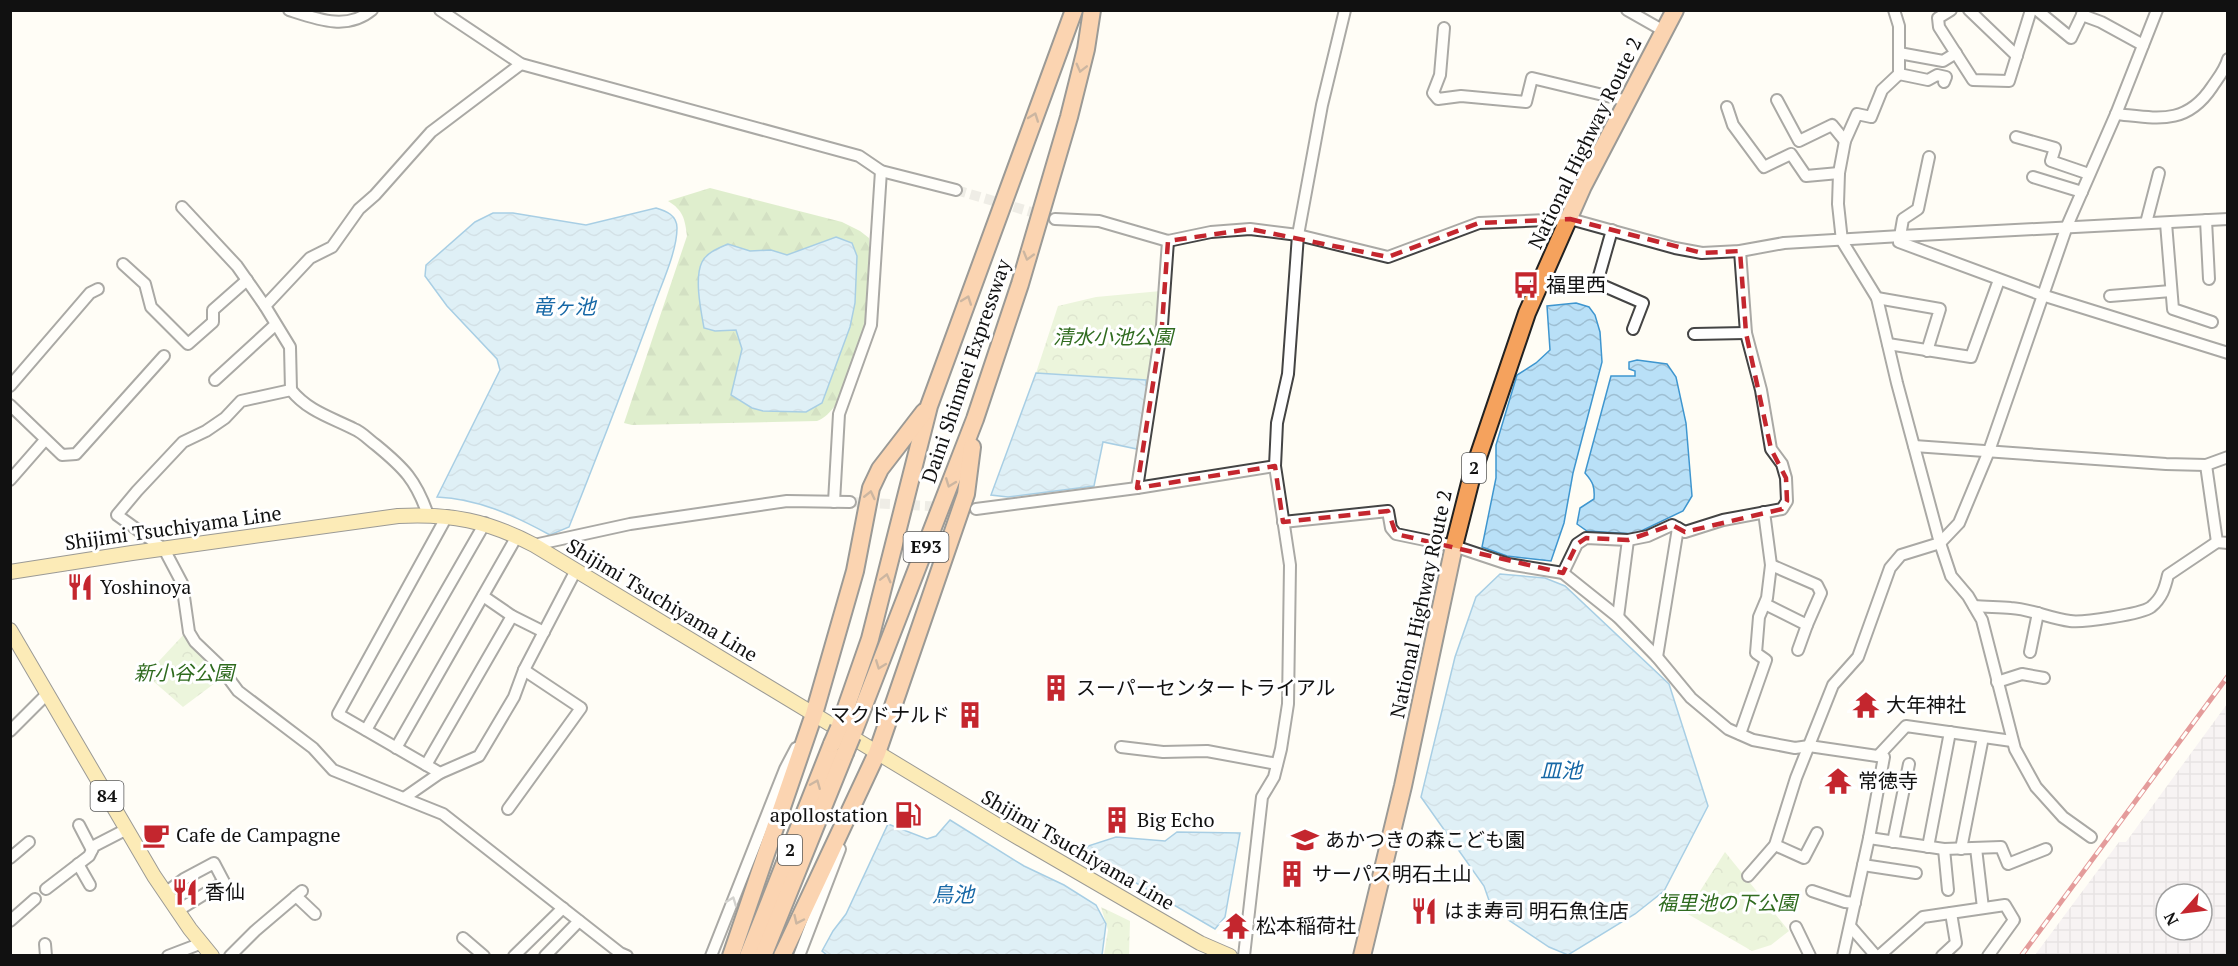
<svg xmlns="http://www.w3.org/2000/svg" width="2238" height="966" font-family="'PT Serif','Noto Sans JP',serif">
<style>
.industrial{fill:url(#industrial-grid);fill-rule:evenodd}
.forest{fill:url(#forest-firs)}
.park{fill:url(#park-crowns)}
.water{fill:url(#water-waves);stroke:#3f96cf;stroke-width:1.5}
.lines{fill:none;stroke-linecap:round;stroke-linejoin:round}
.minor-tunnel{stroke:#dbdad3;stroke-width:10;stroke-dasharray:10 5;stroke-linecap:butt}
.minor-casing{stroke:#444;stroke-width:14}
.major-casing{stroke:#222;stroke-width:16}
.highway-casing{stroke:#222;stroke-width:20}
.minor{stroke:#fff;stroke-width:10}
.major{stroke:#f9d66b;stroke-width:14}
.highway{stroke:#f5a25d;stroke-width:16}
.rail-casing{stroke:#c4262e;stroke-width:5}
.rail{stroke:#fff;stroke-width:3;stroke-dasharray:9;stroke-linecap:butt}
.highway-bridge-casing{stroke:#222;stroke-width:20;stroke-linecap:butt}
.highway-bridge{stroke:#f5a25d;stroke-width:16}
.oneway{stroke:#8e613b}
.oneway2{stroke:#a0a0a0}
.marked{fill:none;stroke:#c4262e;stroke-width:4.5;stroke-dasharray:12 8;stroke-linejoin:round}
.labels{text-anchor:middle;stroke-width:6;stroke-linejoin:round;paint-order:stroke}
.shield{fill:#fff;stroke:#585858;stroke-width:1.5}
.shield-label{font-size:18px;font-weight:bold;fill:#111}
.street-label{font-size:20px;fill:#111;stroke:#fff}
.poi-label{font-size:20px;fill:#111;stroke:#fff;text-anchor:start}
.park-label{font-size:20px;font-style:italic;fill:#2f6b1f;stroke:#fff}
.water-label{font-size:21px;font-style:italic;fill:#1768a6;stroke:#fff}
</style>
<defs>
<pattern id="industrial-grid" width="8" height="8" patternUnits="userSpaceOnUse" patternTransform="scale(1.5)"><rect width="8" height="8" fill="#eee6ef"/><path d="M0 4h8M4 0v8" fill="none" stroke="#cbc4cc"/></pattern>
<pattern id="forest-firs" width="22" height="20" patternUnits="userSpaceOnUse" patternTransform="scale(1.5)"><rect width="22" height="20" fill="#b9dc9c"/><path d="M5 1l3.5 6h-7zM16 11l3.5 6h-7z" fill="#9ebc85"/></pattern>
<pattern id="park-crowns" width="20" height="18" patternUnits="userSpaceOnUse" patternTransform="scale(1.5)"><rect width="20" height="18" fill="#d5ebbd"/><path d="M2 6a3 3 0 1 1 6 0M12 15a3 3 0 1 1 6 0" fill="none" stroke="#b6c8a1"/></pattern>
<pattern id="water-waves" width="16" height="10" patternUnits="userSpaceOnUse" patternTransform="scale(1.5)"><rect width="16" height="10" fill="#b9e0f7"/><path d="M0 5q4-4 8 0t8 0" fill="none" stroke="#9ebfd3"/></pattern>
</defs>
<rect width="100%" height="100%" fill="#fffdf5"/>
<!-- industrial -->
<path class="industrial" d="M2227,704V955H2035L2119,842H2126ZM2166,894H2202V930H2166Z"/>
<!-- forest -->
<path class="forest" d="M710,188L842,222L860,231L869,238C869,262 872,289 868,312C863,341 846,411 817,421L632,425L624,423L687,236C685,219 683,210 668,201Z"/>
<!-- park -->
<g class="park">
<polygon points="1161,291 1149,385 1146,385 1146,380 1036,373 1058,306 1096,297"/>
<polygon points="186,632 223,677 183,707 146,675"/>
<polygon points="1725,852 1789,931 1771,945 1752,951 1686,913"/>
<polygon points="1101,907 1130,921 1129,955 1104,955 1108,930"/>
</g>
<!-- water -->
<g class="water">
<path d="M656,208C666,211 677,215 677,228C677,252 661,285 653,308C626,382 598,454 569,527L550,535C513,515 479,499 437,497L500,370L497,359L447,306L425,276L426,265L475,222L493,213H513L586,225Z"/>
<path d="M836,237L852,243L857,256L855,303L850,327L822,403L806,412L763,411L752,408L731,395L742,349L736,330L715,331L704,328C701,311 694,278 702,262C707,252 719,248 728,244L750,251L771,250L787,255Z"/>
<polygon points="1576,303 1589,307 1595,315 1600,332 1602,362 1573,473 1564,523 1551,561 1507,556 1482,547 1496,478 1496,445 1517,375 1536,363 1550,350 1547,306"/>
<path d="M1637,360L1667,364L1676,377L1686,423L1692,496L1683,511L1635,534L1587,531L1577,524L1580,508L1594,499C1595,487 1593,482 1585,473L1611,376H1635V371L1629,369V362Z"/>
<polygon points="1036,373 1146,380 1146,385 1149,385 1137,449 1103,442 1094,486 1008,497 991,495"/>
<polygon points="1500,574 1545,578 1565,586 1669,684 1708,806 1664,891 1635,914 1568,955 1549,947 1492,909 1484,886 1421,797 1455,657 1476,597"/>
<polygon points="950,820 1024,866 1064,885 1096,905 1106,924 1102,955 828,956 822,951 833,931 846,914 888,824 927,839 936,836"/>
<polygon points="1177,832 1240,833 1225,917 1215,929 1088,855 1086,852 1088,846 1116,837 1165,841"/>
</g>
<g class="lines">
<!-- minor-tunnel -->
<g class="minor-tunnel">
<polyline points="956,190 1045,216"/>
<polyline points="850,502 966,508"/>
</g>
<defs>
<g id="minor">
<path d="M289,10C317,19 347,31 372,10"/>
<polyline points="440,10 521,64 859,156 881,171 956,190"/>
<polyline points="1627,10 1664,31"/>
<polyline points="1894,10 1899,26 1899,74 1882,90 1871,117 1857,114 1845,141 1839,173 1838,204 1842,241 1877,298 1897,383 1940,543 1951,576 1968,596 1982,620 2015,749 2036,787 2063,817 2091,837"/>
<polyline points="1951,10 1938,18 1939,27 1973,80 2009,81 2031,10"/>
<polyline points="1969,10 2017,56"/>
<polyline points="2037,10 2071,38 2082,15"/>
<polyline points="2083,10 2082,15 2101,22 2143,45"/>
<polyline points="1444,28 1440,75 1433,93 1438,99 1461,96 1526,102 1532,78 1628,101"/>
<polyline points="1899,53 1943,61 1956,53"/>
<polyline points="1899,74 1928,80 1937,75 1946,77 1944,82"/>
<polyline points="1777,100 1799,141 1832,125 1845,141"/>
<polyline points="1727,107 1733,125 1764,167 1791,154 1806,176 1839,173"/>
<path d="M2116,114C2157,118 2186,126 2212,87C2218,78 2225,70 2228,59"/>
<polyline points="2016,137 2055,148 2051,161 2089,174"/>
<polyline points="1929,157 1918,209 1903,219 1899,242 2042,295 2228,353"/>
<polyline points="2033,177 2082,192"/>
<polyline points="182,207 237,266 265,306"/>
<polyline points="1055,219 1099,221 1168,241 1211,232 1250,229 1298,235 1388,257 1479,223 1570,219 1675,248 1702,253 1740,251 1784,243 1901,236 2228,219"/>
<polyline points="2206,220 2209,279"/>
<polyline points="2146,223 2159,173"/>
<polyline points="2166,223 2173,309 2212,322"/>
<polyline points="1612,230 1597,283 1643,303 1633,329"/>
<polyline points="123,264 145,284 151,307 188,344 213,322 213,310 247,280"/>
<polyline points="2110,296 2171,291"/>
<polyline points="1877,298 1940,309 1927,351"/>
<polyline points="1694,334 1746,333"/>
<polyline points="1888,344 1971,357 1999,280"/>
<polyline points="215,380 275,325"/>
<polyline points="10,386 90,293 98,289"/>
<polyline points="291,390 290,347 265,306 310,258 332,247 359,209 375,195 431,132 521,64"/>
<polyline points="10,405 62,455 76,454 164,356"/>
<polyline points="1914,446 2166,464 2206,465 2228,457"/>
<polyline points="2206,465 2217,542 2228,543"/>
<polyline points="10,480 45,440"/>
<polyline points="1137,488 1162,325 1168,241"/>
<polyline points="834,502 839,414 871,325 881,171"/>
<polyline points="976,509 1137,488 1275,466"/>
<path d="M428,515C416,480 404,468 376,445C369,440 362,432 354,429C330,417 308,411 291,390L241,401L225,418L206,431L183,442L137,491L117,515L164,549L182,583L189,632L195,642L218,664L238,691L313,748L333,770L443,814L620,953L627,956"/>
<polyline points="1283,522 1388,511 1391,528 1396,534 1454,546 1508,564 1563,573 1618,617 1657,657 1691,698 1728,729 1753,740 1795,748 1809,746 1884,757 1869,838 1843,956"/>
<polyline points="534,545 630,524 787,501 850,502"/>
<polyline points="1563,573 1577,544 1586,538 1628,540 1648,536 1672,525 1685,532 1723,520 1782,509 1787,501 1786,478 1782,464 1771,449 1761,390 1746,333 1740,251"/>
<polyline points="483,596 512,616 544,632"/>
<polyline points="1765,604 1807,625 1821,593 1817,585 1771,565"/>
<path d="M1974,606C1986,607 1999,607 2011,608C2031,609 2051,619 2070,621C2082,623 2142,614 2151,607C2162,598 2165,588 2168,575L2217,542"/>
<polyline points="1618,617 1628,540"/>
<polyline points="1798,650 1807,625"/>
<polyline points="2030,652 2038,613"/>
<polyline points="1657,657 1678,528"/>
<polyline points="1997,682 2022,674 2044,678"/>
<polyline points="366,730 485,523"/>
<polyline points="10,731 47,694"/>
<polyline points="1740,734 1766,660 1756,653 1759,617 1767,598 1771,565 1764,512"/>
<polyline points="1121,747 1163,752 1207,751 1277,764"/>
<polyline points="396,748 517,536"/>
<polyline points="1878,756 1906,726 2012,741"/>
<polyline points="426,765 512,616"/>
<polyline points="440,773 338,714 447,516"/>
<polyline points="404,798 440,773 479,756 514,697 524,670 575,572"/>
<polyline points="508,809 581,708 524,670"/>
<polyline points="79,825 92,850"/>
<polyline points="1869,838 1944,849 2001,847 2008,864 2046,849"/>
<polyline points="1893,842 1909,764"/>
<polyline points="1775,845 1804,858 1817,833"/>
<polyline points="1928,847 1950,732"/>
<polyline points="1976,848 1983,908"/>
<polyline points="1944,849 1948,890"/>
<polyline points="1961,849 1983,737"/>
<polyline points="10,858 29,842"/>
<polyline points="78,864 90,885"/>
<polyline points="1863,865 1916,873"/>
<polyline points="1748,876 1775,845 1796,778 1833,685 1858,657 1890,568 1901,555 1940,543 1959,523 1989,451 2067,226 2116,114 2157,10"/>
<polyline points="46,889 89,856 94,846 127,829"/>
<polyline points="1812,891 1845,902 1855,903"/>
<polyline points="165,893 184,879 214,863 224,882 177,911"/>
<polyline points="296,896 315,914"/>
<polyline points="10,921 35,899"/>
<polyline points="1850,926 1876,956"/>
<polyline points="1796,927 1810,956"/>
<polyline points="463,938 484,956"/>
<polyline points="45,944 46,956"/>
<polyline points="168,956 202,943"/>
<polyline points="230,956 255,931 302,891"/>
<polyline points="514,956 563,908"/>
<polyline points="545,956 579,921"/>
<polyline points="711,956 785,769 796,748"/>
<polyline points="799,956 840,849"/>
<polyline points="1244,956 1262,797 1274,777 1281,749 1288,704 1290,565 1275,466 1277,423 1288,374 1298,235 1322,105 1345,10"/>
<polyline points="1879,956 1923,917 2005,905 2014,920 1988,956"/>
<polyline points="1942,956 1956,943 1951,913"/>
</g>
<g id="major">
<path d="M10,572L132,553L398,516C450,513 488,521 534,545L1007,831L1200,943L1230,956"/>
<polyline points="10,630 154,876 190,929 212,956"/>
</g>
<g id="highway">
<polyline points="839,728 870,639 929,406 1074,10"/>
<polyline points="852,736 975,419 1020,284 1069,117 1086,49 1092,10"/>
<polyline points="731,956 814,714 855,571 871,488 880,469 924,412"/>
<polyline points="748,956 832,744"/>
<polyline points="763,956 845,753"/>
<polyline points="782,956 877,753 966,494 972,447"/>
<polyline points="1362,956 1403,786 1454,546 1472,475 1527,313 1583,186 1675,10"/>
</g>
</defs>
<!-- minor casing -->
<use href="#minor" class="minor-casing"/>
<!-- major casing -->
<use href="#major" class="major-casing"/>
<!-- highway casing -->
<use href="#highway" class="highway-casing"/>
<!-- minor -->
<use href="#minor" class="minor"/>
<!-- major -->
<use href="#major" class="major"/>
<!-- highway -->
<use href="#highway" class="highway"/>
<defs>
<polyline id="rail" points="2021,956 2228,676"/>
</defs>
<!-- rail casing -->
<use href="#rail" class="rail-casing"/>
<!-- rail -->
<use href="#rail" class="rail"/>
<defs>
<g id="highway-bridge">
<polyline points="832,744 839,728"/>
<polyline points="845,753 852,736"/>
</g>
</defs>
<!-- highway-bridge casing -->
<use href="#highway-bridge" class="highway-bridge-casing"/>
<!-- highway-bridge -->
<use href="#highway-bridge" class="highway-bridge"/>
</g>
<!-- one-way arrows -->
<defs><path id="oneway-chevron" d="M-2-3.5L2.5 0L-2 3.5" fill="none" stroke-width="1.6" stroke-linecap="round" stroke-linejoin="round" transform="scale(1.5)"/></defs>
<g class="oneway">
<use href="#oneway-chevron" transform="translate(1081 68) rotate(104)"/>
<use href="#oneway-chevron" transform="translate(1034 117) rotate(-70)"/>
<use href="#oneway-chevron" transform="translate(1028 256) rotate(106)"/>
<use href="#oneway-chevron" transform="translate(967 300) rotate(-70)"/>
<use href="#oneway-chevron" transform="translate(950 483) rotate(111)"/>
<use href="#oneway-chevron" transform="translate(870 495) rotate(-77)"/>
<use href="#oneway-chevron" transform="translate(886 578) rotate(-76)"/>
<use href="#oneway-chevron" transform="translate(880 665) rotate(111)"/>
<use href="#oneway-chevron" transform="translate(816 784) rotate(-68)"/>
<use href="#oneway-chevron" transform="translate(798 920) rotate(115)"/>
</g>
<use class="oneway2" href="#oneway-chevron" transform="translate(732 901) rotate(-69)"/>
<!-- marked area -->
<path d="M0 0H2238V966H0ZM1570,219L1702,253L1740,251L1746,333L1771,449L1786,478L1787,501L1782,509L1685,532L1672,525L1628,540L1586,538L1577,544L1563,573L1396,534L1388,511L1283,522L1275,466L1137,488L1162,325L1168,241L1250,229L1388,257L1479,223Z" fill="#fffdf5" fill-opacity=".55" fill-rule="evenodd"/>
<path class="marked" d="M1570,219L1702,253L1740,251L1746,333L1771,449L1786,478L1787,501L1782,509L1685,532L1672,525L1628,540L1586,538L1577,544L1563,573L1396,534L1388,511L1283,522L1275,466L1137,488L1162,325L1168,241L1250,229L1388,257L1479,223Z"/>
<!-- icons -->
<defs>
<symbol id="bus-bare" viewBox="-9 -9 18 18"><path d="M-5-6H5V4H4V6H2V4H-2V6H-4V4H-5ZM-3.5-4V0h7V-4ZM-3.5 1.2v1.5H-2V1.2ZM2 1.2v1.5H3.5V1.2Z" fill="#c4262e" stroke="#fff" stroke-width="2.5" paint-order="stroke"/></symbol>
<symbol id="restaurant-bare" viewBox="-9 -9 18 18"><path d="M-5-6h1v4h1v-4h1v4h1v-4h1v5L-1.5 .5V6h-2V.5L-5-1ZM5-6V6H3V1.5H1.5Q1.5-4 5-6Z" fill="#c4262e" stroke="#fff" stroke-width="2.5" paint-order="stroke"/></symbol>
<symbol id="building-bare" viewBox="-9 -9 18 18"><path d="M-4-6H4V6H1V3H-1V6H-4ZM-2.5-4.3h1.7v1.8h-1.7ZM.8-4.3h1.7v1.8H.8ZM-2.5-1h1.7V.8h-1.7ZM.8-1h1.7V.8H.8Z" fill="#c4262e" stroke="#fff" stroke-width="2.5" paint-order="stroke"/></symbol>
<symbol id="temple-bare" viewBox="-9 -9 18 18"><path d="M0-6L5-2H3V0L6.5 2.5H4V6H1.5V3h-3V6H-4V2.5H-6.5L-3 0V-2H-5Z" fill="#c4262e" stroke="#fff" stroke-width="2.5" paint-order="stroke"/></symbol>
<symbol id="fuel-bare" viewBox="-9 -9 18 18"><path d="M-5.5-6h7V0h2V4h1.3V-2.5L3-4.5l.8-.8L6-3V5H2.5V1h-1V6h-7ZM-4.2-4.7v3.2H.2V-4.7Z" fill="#c4262e" stroke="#fff" stroke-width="2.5" paint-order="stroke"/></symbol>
<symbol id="cafe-bare" viewBox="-9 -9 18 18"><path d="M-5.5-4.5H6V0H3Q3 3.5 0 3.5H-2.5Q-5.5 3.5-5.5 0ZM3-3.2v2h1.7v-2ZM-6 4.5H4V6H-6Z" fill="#c4262e" stroke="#fff" stroke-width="2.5" paint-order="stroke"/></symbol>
<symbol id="school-bare" viewBox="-9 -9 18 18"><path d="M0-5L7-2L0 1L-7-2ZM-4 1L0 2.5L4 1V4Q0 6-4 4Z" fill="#c4262e" stroke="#fff" stroke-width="2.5" paint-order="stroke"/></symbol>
</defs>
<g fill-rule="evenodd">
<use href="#bus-bare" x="1507" y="266" width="38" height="38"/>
<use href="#restaurant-bare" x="61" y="568" width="38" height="38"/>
<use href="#building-bare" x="1037" y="669" width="38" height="38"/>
<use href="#temple-bare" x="1847" y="686" width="38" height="38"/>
<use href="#building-bare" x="951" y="696" width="38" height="38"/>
<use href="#temple-bare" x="1819" y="762" width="38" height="38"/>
<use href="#fuel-bare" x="889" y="796" width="38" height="38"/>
<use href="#building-bare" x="1098" y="801" width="38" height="38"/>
<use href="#cafe-bare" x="137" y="816" width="38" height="38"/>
<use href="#school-bare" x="1286" y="821" width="38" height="38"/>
<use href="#building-bare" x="1273" y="855" width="38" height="38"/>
<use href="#restaurant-bare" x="166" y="873" width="38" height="38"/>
<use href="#restaurant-bare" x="1405" y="892" width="38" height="38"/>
<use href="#temple-bare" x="1217" y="907" width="38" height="38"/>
</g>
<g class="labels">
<!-- shield labels -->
<g class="shield">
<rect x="1462" y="453" width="24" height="30" rx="4.5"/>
<rect x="903.5" y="532" width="45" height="30" rx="4.5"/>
<rect x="90.5" y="781" width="33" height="30" rx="4.5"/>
<rect x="778" y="835" width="24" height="30" rx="4.5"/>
</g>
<g class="shield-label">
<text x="1474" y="474">2</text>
<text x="926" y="553">E93</text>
<text x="107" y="802">84</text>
<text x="790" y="856">2</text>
</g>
<!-- street labels -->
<g class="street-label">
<text transform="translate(1585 143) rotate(-64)" y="7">National Highway Route 2</text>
<text transform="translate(966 371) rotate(-71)" y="7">Daini Shinmei Expressway</text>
<text transform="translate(173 528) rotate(-8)" y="7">Shijimi Tsuchiyama Line</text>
<text transform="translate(662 600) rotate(31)" y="7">Shijimi Tsuchiyama Line</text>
<text transform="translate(1421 604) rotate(-78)" y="7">National Highway Route 2</text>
<text transform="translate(1078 850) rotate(30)" y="7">Shijimi Tsuchiyama Line</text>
</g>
<!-- poi labels -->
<g class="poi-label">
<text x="1546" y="292">福里西</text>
<text x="100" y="594">Yoshinoya</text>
<text x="1076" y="695">スーパーセンタートライアル</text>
<text x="1886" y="712">大年神社</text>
<text x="950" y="722" text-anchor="end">マクドナルド</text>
<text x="1858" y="788">常徳寺</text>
<text x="888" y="822" text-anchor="end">apollostation</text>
<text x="1137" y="827">Big Echo</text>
<text x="176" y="842">Cafe de Campagne</text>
<text x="1325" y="847">あかつきの森こども園</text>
<text x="1312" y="881">サーパス明石土山</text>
<text x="205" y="899">香仙</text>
<text x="1444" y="918">はま寿司 明石魚住店</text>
<text x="1256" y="933">松本稲荷社</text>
</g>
<!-- park labels -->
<g class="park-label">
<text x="1113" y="344">清水小池公園</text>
<text x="184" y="680">新小谷公園</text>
<text x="1727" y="910">福里池の下公園</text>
</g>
<!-- water labels -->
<g class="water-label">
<text x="564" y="314">竜ヶ池</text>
<text x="1561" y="778">皿池</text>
<text x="953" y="902">鳥池</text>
</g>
</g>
<!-- border -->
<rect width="2238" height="966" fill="none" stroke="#111111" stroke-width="24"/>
<!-- north arrow -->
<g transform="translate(2184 912) rotate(242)"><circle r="28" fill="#ffffff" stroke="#a0a0a0" stroke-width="1.5"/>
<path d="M0-4.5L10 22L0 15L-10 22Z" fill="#c4262e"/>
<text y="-9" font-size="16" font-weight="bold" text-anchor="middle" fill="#111111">N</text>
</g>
</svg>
